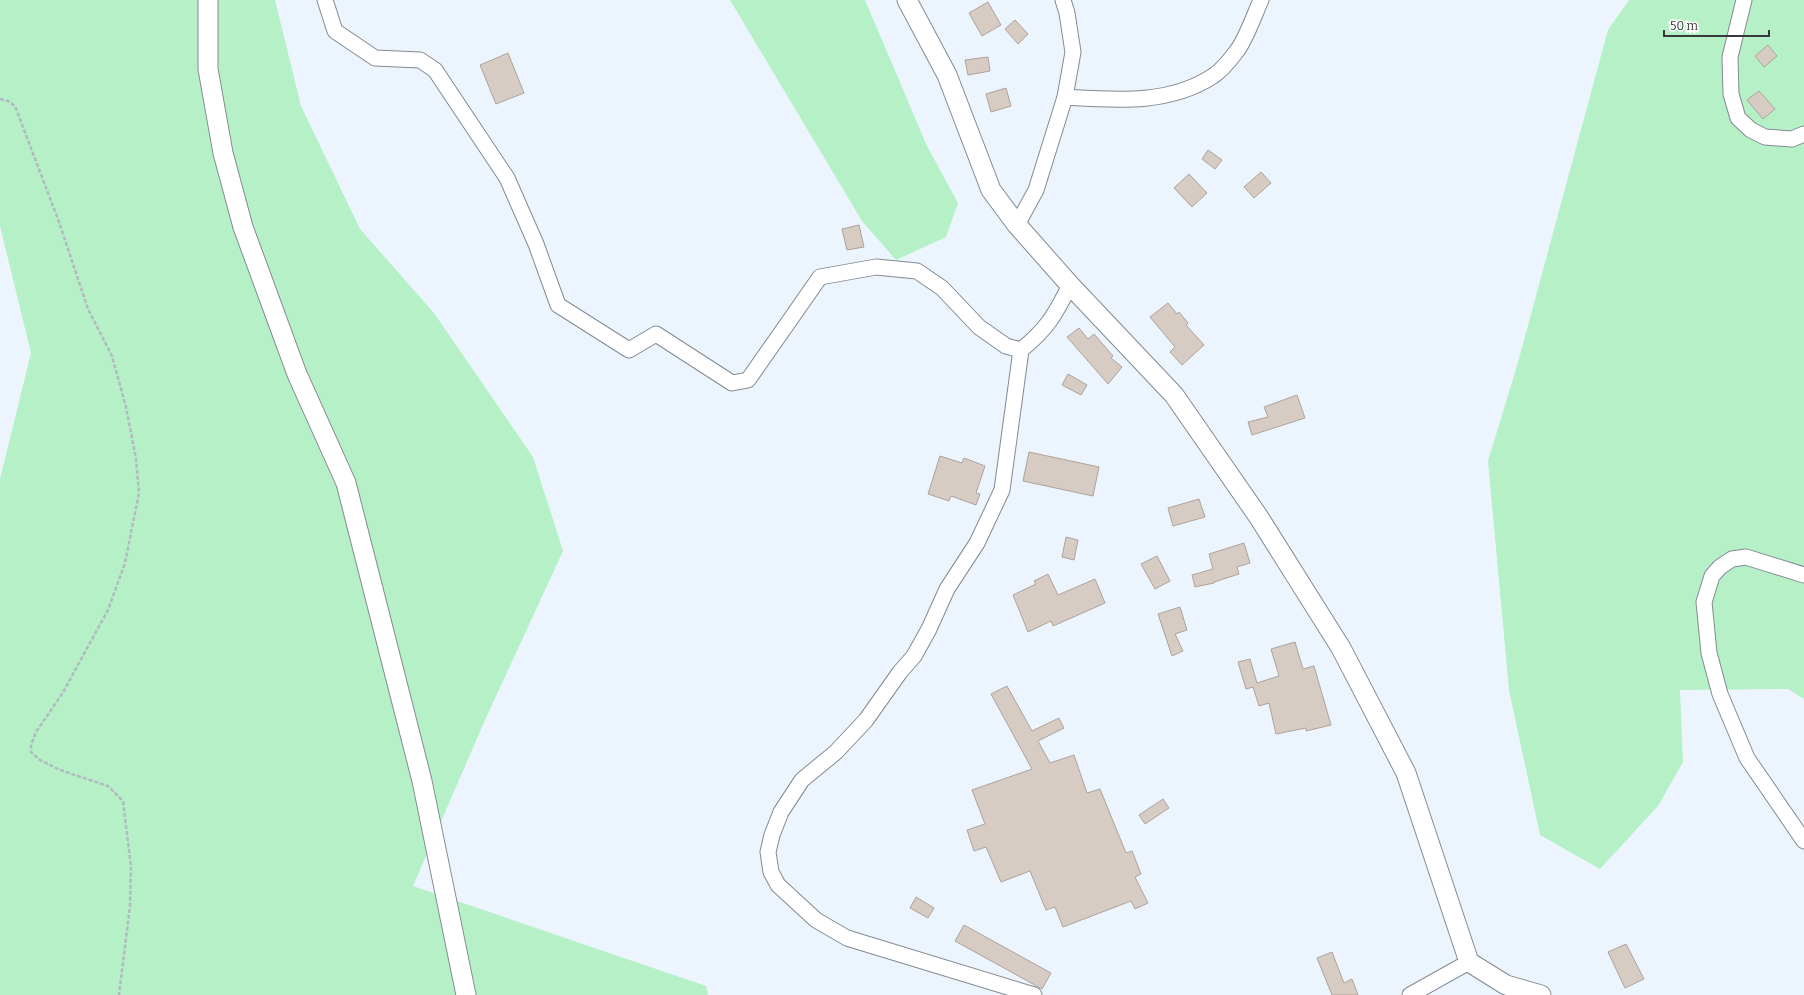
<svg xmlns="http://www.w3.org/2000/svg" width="1804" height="995" font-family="Bitter,serif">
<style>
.green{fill:#b6f0c7}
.building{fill:#d7ccc4;stroke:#ada29b}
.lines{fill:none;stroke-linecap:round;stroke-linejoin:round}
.minor-casing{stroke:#828a92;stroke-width:17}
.tertiary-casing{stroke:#828a92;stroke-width:21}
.path{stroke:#b2b9c0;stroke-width:2.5;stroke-dasharray:4 2;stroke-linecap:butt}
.minor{stroke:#fff;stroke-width:15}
.tertiary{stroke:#fff;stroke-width:19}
</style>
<rect width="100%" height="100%" fill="#ecf5fe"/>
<!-- green -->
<g class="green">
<polygon points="0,0 275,0 301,106 360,229 434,313 533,457 563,551 485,720 413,886 706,986 708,995 0,995 0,479 31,353 0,226"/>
<polygon points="730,0 865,0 927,146 958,203 946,237 896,260 862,221"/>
<polygon points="1629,0 1804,0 1804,699 1788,689 1680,690 1683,762 1658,806 1600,869 1540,835 1509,690 1488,461 1517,366 1608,30"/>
</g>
<!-- building -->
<g class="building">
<polygon points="988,2 1001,25 982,36 969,13"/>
<polygon points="1015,20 1028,34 1018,44 1005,29"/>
<polygon points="1768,45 1777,56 1764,67 1755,56"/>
<polygon points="508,53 524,93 496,104 480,65"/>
<polygon points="988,57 990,71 968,75 965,60"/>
<polygon points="1006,88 1011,106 991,112 986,94"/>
<polygon points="1759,91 1775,109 1763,119 1747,100"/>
<polygon points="1208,150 1222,160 1215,169 1202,159"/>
<polygon points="1261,172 1271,183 1254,198 1244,187"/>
<polygon points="1189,174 1207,193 1192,207 1174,188"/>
<polygon points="859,225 864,247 847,250 842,229"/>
<polygon points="1168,303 1177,314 1179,312 1188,323 1186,325 1204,345 1182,365 1170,352 1175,347 1150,317"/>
<polygon points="1079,328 1088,339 1094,334 1113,356 1111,358 1122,367 1108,384 1067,337"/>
<polygon points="1068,374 1087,385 1081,395 1062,385"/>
<polygon points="1297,395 1305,418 1252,435 1248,422 1268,417 1264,407"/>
<polygon points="1029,452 1099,467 1093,496 1023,481"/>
<polygon points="940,456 962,463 964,458 985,466 976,493 980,494 976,505 951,496 949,501 928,494"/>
<polygon points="1199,499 1205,517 1173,526 1168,508"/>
<polygon points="1066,537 1078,540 1074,560 1062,557"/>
<polygon points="1244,543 1250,563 1237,567 1239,574 1214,582 1214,583 1195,587 1192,575 1213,569 1209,554"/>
<polygon points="1157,556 1170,581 1155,589 1141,564"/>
<polygon points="1048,574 1058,595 1095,579 1105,603 1053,626 1051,621 1028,632 1013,595 1036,584 1034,581"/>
<polygon points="1180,607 1187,630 1175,634 1183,651 1172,656 1158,614"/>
<polygon points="1295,642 1303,669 1314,666 1331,725 1306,731 1306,728 1276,734 1269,703 1259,706 1253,687 1246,689 1238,662 1250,659 1257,683 1279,676 1271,649"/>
<polygon points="1007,686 1032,731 1059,718 1064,728 1038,741 1050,763 1074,755 1087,793 1100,789 1126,853 1132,851 1141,874 1135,877 1148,903 1135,909 1131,901 1063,927 1055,907 1046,910 1030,871 1001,882 986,847 974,851 967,830 985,824 972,790 1032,769 991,694"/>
<polygon points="1163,799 1169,808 1145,824 1139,815"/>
<polygon points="916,897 934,908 928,918 910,908"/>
<polygon points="964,925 1051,973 1042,989 955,941"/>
<polygon points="1626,944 1644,979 1625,988 1608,952"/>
<polygon points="1332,952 1344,983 1352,979 1358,995 1332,995 1317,958"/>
</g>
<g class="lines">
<defs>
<g id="minor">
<polyline points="325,0 335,31 375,58 420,60 435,70 507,178 536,244 558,305 629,350 656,334 732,383 748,380 820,277 876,267 917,271 942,288 979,327 1006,346 1021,350"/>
<polyline points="1744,0 1730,57 1731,94 1738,118 1751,130 1765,137 1792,139 1804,134"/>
<path d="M1065,97C1115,100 1169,105 1213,76C1221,71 1230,60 1236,52C1245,42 1255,13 1261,0"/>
<polyline points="1017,225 1036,190 1065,97 1073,52 1067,13 1063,0"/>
<polyline points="1804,575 1746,557 1732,559 1720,567 1712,576 1704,602 1709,653 1720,694 1747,758 1804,841"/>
<path d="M1034,995L847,938L816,920L778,885L771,872L768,852L772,835L781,812L802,780L836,752L866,720L900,672L914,656L929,629L947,589L977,543L1002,490L1021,350C1047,329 1055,315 1070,285"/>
<polyline points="1410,995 1469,962"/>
</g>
<g id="tertiary">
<polyline points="208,0 208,69 223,153 243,227 297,374 346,483 422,781 466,995"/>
<polyline points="907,0 947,75 991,190 1017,225 1070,285 1174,395 1258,516 1341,648 1406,773 1469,962 1506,985 1541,995"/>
</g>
</defs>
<!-- minor casing -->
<use href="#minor" class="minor-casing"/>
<!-- tertiary casing -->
<use href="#tertiary" class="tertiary-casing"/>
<!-- path -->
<polyline class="path" points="0,99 8,101 15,106 59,222 88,309 112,356 126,407 136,459 139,493 125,563 108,610 62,694 36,732 31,745 31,752 40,760 60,770 108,786 123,801 131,867 130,906 119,995"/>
<!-- minor -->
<use href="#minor" class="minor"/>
<!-- tertiary -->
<use href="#tertiary" class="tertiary"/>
</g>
<!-- scale -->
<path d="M1664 30v6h105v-6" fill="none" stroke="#35383c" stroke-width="2"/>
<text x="1670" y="30" font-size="12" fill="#35383c" stroke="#ffffff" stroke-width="3" paint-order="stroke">50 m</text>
</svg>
